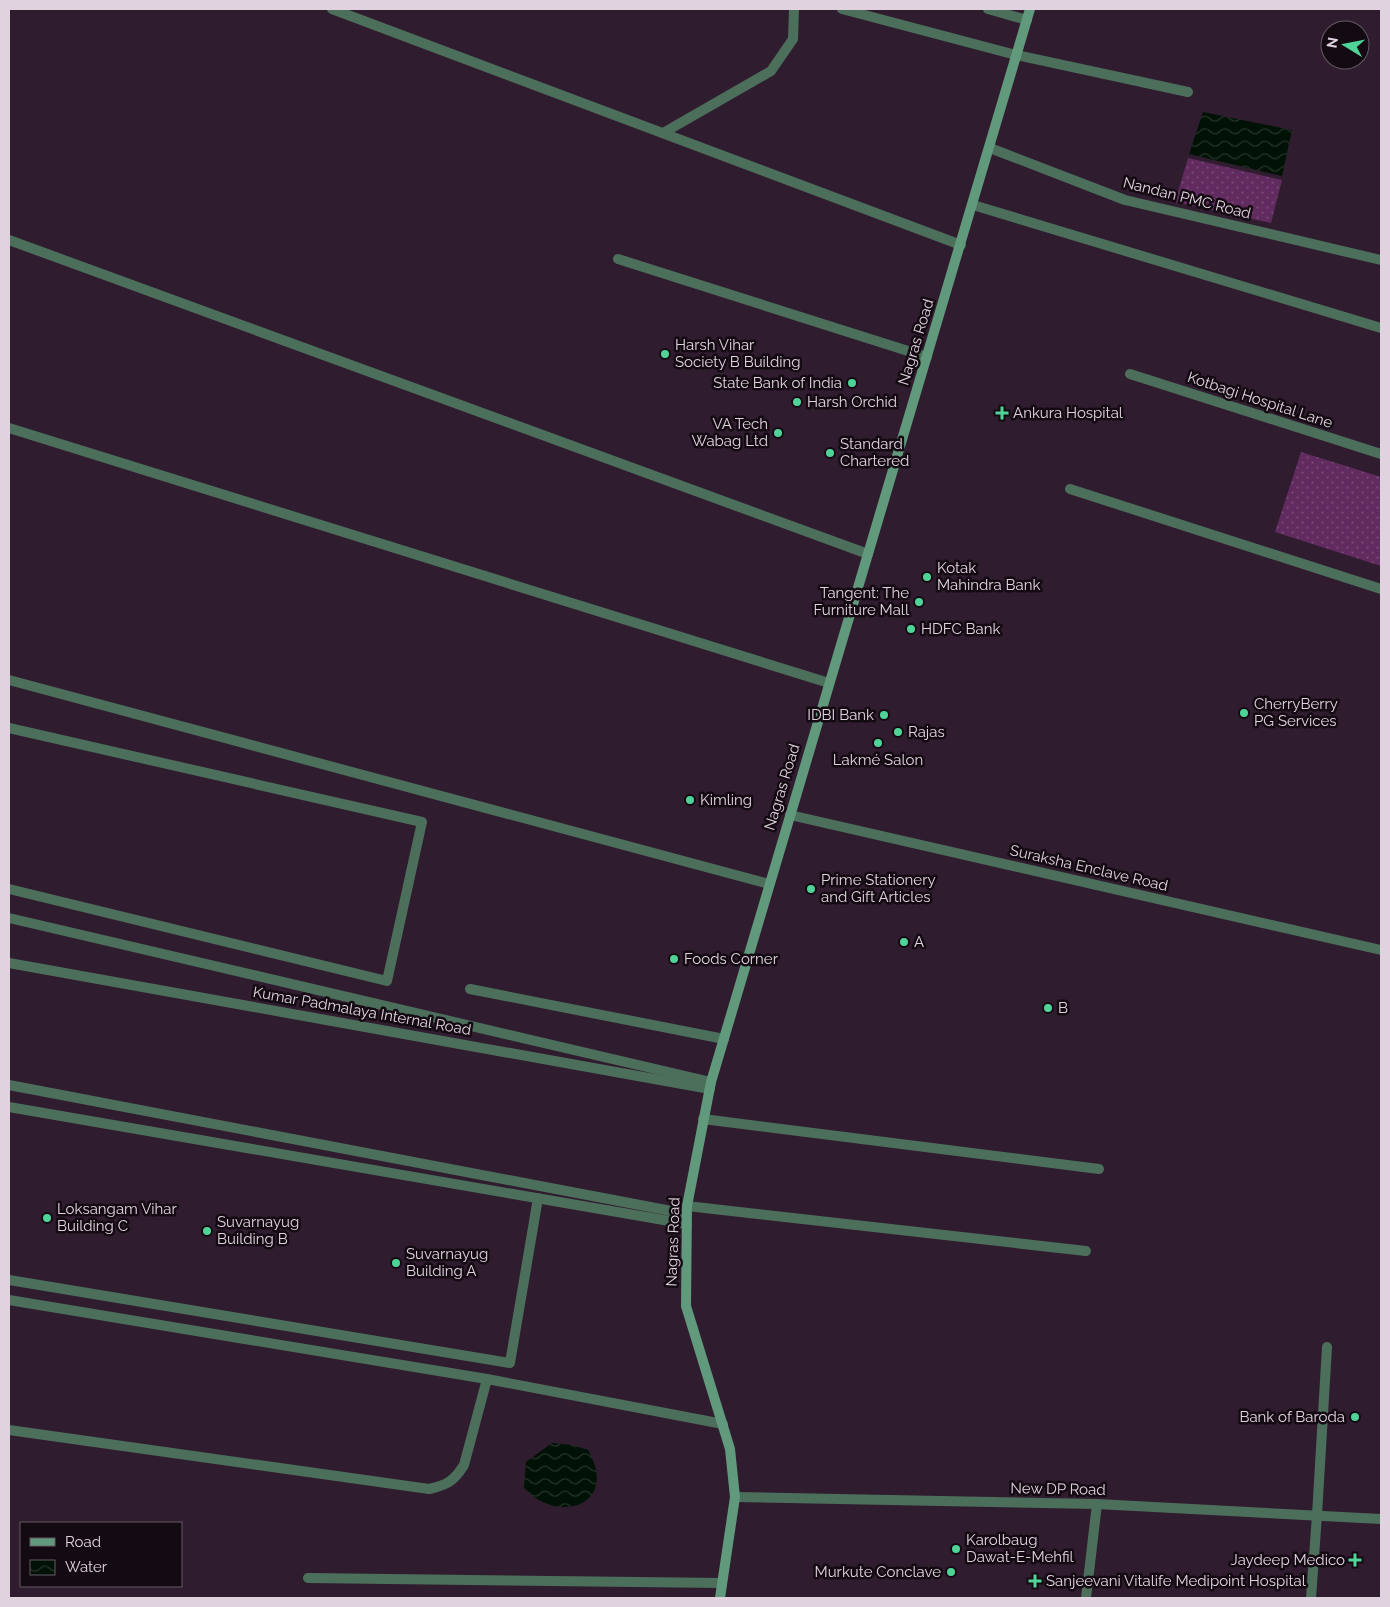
<svg xmlns="http://www.w3.org/2000/svg" width="1390" height="1607" font-family="Raleway,sans-serif">
<style>
.grass{fill:url(#grass-dots)}
.water{fill:url(#water-waves)}
.lines{fill:none;stroke-linecap:round;stroke-linejoin:round}
.service{stroke:#4c6f5c;stroke-width:10}
.minor{stroke:#4c6f5c;stroke-width:10}
.tertiary{stroke:#4c6f5c;stroke-width:10}
.secondary{stroke:#60997b;stroke-width:10}
.poi-dot{fill:#50d398;stroke:#130a12;stroke-width:2}
.labels{text-anchor:middle;stroke-width:5;stroke-linejoin:round;paint-order:stroke}
.street-label{font-size:15px;fill:#e0d2df;stroke:#130a12}
.poi-label{font-size:15px;fill:#e0d2df;stroke:#130a12;text-anchor:start}
</style>
<defs>
<pattern id="grass-dots" width="8" height="8" patternUnits="userSpaceOnUse" patternTransform="scale(1.25)"><rect width="8" height="8" fill="#612b5f"/><path d="M2 2h.1M6 6h.1" fill="none" stroke="#774976" stroke-width="1.8" stroke-linecap="round"/></pattern>
<pattern id="water-waves" width="16" height="10" patternUnits="userSpaceOnUse" patternTransform="scale(1.25)"><rect width="16" height="10" fill="#001206"/><path d="M0 5q4-4 8 0t8 0" fill="none" stroke="#25342a"/></pattern>
</defs>
<rect width="100%" height="100%" fill="#301c2f"/>
<!-- grass -->
<g class="grass">
<polygon points="1188,158 1282,180 1271,223 1175,202"/>
<polygon points="1301,452 1381,477 1381,566 1275,532"/>
</g>
<!-- water -->
<g class="water">
<polygon points="1203,112 1292,130 1282,176 1189,154"/>
<path d="M552,1443L572,1445L588,1450C620,1506 557,1525 524,1488L526,1462Z"/>
</g>
<g class="lines">
<!-- service -->
<g class="service">
<polyline points="842,9 1016,55 1188,92"/>
<polyline points="663,133 771,71 793,39 794,9"/>
<polyline points="990,148 1125,200 1381,260"/>
<polyline points="1130,374 1381,454"/>
<polyline points="9,428 829,683"/>
<polyline points="1070,489 1381,589"/>
<polyline points="470,989 724,1039"/>
<polyline points="1317,1515 1327,1347"/>
<polyline points="308,1578 722,1583"/>
</g>
<!-- minor -->
<g class="minor">
<polyline points="332,9 961,245"/>
<polyline points="988,9 1027,20"/>
<polyline points="973,205 1381,328"/>
<polyline points="9,240 868,554"/>
<polyline points="618,259 927,357"/>
<polyline points="9,680 769,884"/>
<polyline points="9,728 422,822 387,981 9,889"/>
<polyline points="790,815 1381,950"/>
<polyline points="9,918 711,1082"/>
<polyline points="9,963 710,1089"/>
<polyline points="9,1085 687,1214"/>
<polyline points="9,1107 687,1224"/>
<polyline points="703,1119 1099,1169"/>
<polyline points="687,1206 1086,1251"/>
<polyline points="9,1280 510,1363 538,1198"/>
<polyline points="9,1300 487,1379 723,1424"/>
<path d="M9,1430L429,1489C447,1485 454,1481 464,1465L487,1379"/>
<polyline points="1086,1598 1097,1504"/>
<polyline points="1311,1598 1317,1515"/>
</g>
<!-- tertiary -->
<polyline class="tertiary" points="735,1497 1097,1504 1381,1519"/>
<!-- secondary -->
<polyline class="secondary" points="720,1598 735,1497 730,1449 686,1306 687,1206 711,1082 1030,9"/>
</g>
<!-- markers -->
<g class="poi-dot">
<circle cx="665" cy="354" r="5"/>
<circle cx="852" cy="383" r="5"/>
<circle cx="797" cy="402" r="5"/>
<path d="M999.5 405.5h5v5h5v5h-5v5h-5v-5h-5v-5h5z"/>
<circle cx="778" cy="433" r="5"/>
<circle cx="830" cy="453" r="5"/>
<circle cx="927" cy="577" r="5"/>
<circle cx="919" cy="602" r="5"/>
<circle cx="911" cy="629" r="5"/>
<circle cx="1244" cy="713" r="5"/>
<circle cx="884" cy="715" r="5"/>
<circle cx="898" cy="732" r="5"/>
<circle cx="878" cy="743" r="5"/>
<circle cx="690" cy="800" r="5"/>
<circle cx="811" cy="889" r="5"/>
<circle cx="904" cy="942" r="5"/>
<circle cx="674" cy="959" r="5"/>
<circle cx="1048" cy="1008" r="5"/>
<circle cx="47" cy="1218" r="5"/>
<circle cx="207" cy="1231" r="5"/>
<circle cx="396" cy="1263" r="5"/>
<circle cx="1355" cy="1417" r="5"/>
<circle cx="956" cy="1549" r="5"/>
<path d="M1352.5 1552.5h5v5h5v5h-5v5h-5v-5h-5v-5h5z"/>
<circle cx="951" cy="1572" r="5"/>
<path d="M1032.5 1573.5h5v5h5v5h-5v5h-5v-5h-5v-5h5z"/>
</g>
<g class="labels">
<!-- street labels -->
<g class="street-label">
<text transform="translate(1187 198) rotate(14)" y="5">Nandan PMC Road</text>
<text transform="translate(916 342) rotate(-73)" y="5">Nagras Road</text>
<text transform="translate(1260 400) rotate(18)" y="5">Kotbagi Hospital Lane</text>
<text transform="translate(782 787) rotate(-73)" y="5">Nagras Road</text>
<text transform="translate(1089 868) rotate(13)" y="5">Suraksha Enclave Road</text>
<text transform="translate(362 1011) rotate(10)" y="5">Kumar Padmalaya Internal Road</text>
<text transform="translate(673 1242) rotate(-88)" y="5">Nagras Road</text>
<text transform="translate(1058 1489) rotate(1)" y="5">New DP Road</text>
</g>
<!-- poi labels -->
<g class="poi-label">
<text x="675" y="350">Harsh Vihar<tspan x="675" dy="17">Society B Building</tspan></text>
<text x="842" y="388" text-anchor="end">State Bank of India</text>
<text x="807" y="407">Harsh Orchid</text>
<text x="1013" y="418">Ankura Hospital</text>
<text x="768" y="429" text-anchor="end">VA Tech<tspan x="768" dy="17">Wabag Ltd</tspan></text>
<text x="840" y="449">Standard<tspan x="840" dy="17">Chartered</tspan></text>
<text x="937" y="573">Kotak<tspan x="937" dy="17">Mahindra Bank</tspan></text>
<text x="909" y="598" text-anchor="end">Tangent: The<tspan x="909" dy="17">Furniture Mall</tspan></text>
<text x="921" y="634">HDFC Bank</text>
<text x="1254" y="709">CherryBerry<tspan x="1254" dy="17">PG Services</tspan></text>
<text x="874" y="720" text-anchor="end">IDBI Bank</text>
<text x="908" y="737">Rajas</text>
<text x="878" y="765" text-anchor="middle">Lakmé Salon</text>
<text x="700" y="805">Kimling</text>
<text x="821" y="885">Prime Stationery<tspan x="821" dy="17">and Gift Articles</tspan></text>
<text x="914" y="947">A</text>
<text x="684" y="964">Foods Corner</text>
<text x="1058" y="1013">B</text>
<text x="57" y="1214">Loksangam Vihar<tspan x="57" dy="17">Building C</tspan></text>
<text x="217" y="1227">Suvarnayug<tspan x="217" dy="17">Building B</tspan></text>
<text x="406" y="1259">Suvarnayug<tspan x="406" dy="17">Building A</tspan></text>
<text x="1345" y="1422" text-anchor="end">Bank of Baroda</text>
<text x="966" y="1545">Karolbaug<tspan x="966" dy="17">Dawat-E-Mehfil</tspan></text>
<text x="1345" y="1565" text-anchor="end">Jaydeep Medico</text>
<text x="941" y="1577" text-anchor="end">Murkute Conclave</text>
<text x="1046" y="1586">Sanjeevani Vitalife Medipoint Hospital</text>
</g>
</g>
<!-- border -->
<rect width="1390" height="1607" fill="none" stroke="#e0d2df" stroke-width="20"/>
<!-- legend -->
<rect x="20" y="1522" width="162" height="65" fill="#130a12" stroke="#655a64"/>
<rect x="30" y="1538" width="25" height="8" fill="#60997b" stroke="#655a64"/>
<text x="65" y="1547" font-size="15" fill="#e0d2df">Road</text>
<rect x="30" y="1560" width="25" height="15" fill="url(#water-waves)" stroke="#655a64"/>
<text x="65" y="1572" font-size="15" fill="#e0d2df">Water</text>
<!-- north arrow -->
<g transform="translate(1345 45) rotate(280)"><circle r="24" fill="#130a12" stroke="#655a64"/>
<path d="M0-4L9 19L0 12L-9 19Z" fill="#50d398"/>
<text y="-8" font-size="14" font-weight="bold" text-anchor="middle" fill="#e0d2df">N</text>
</g>
</svg>
